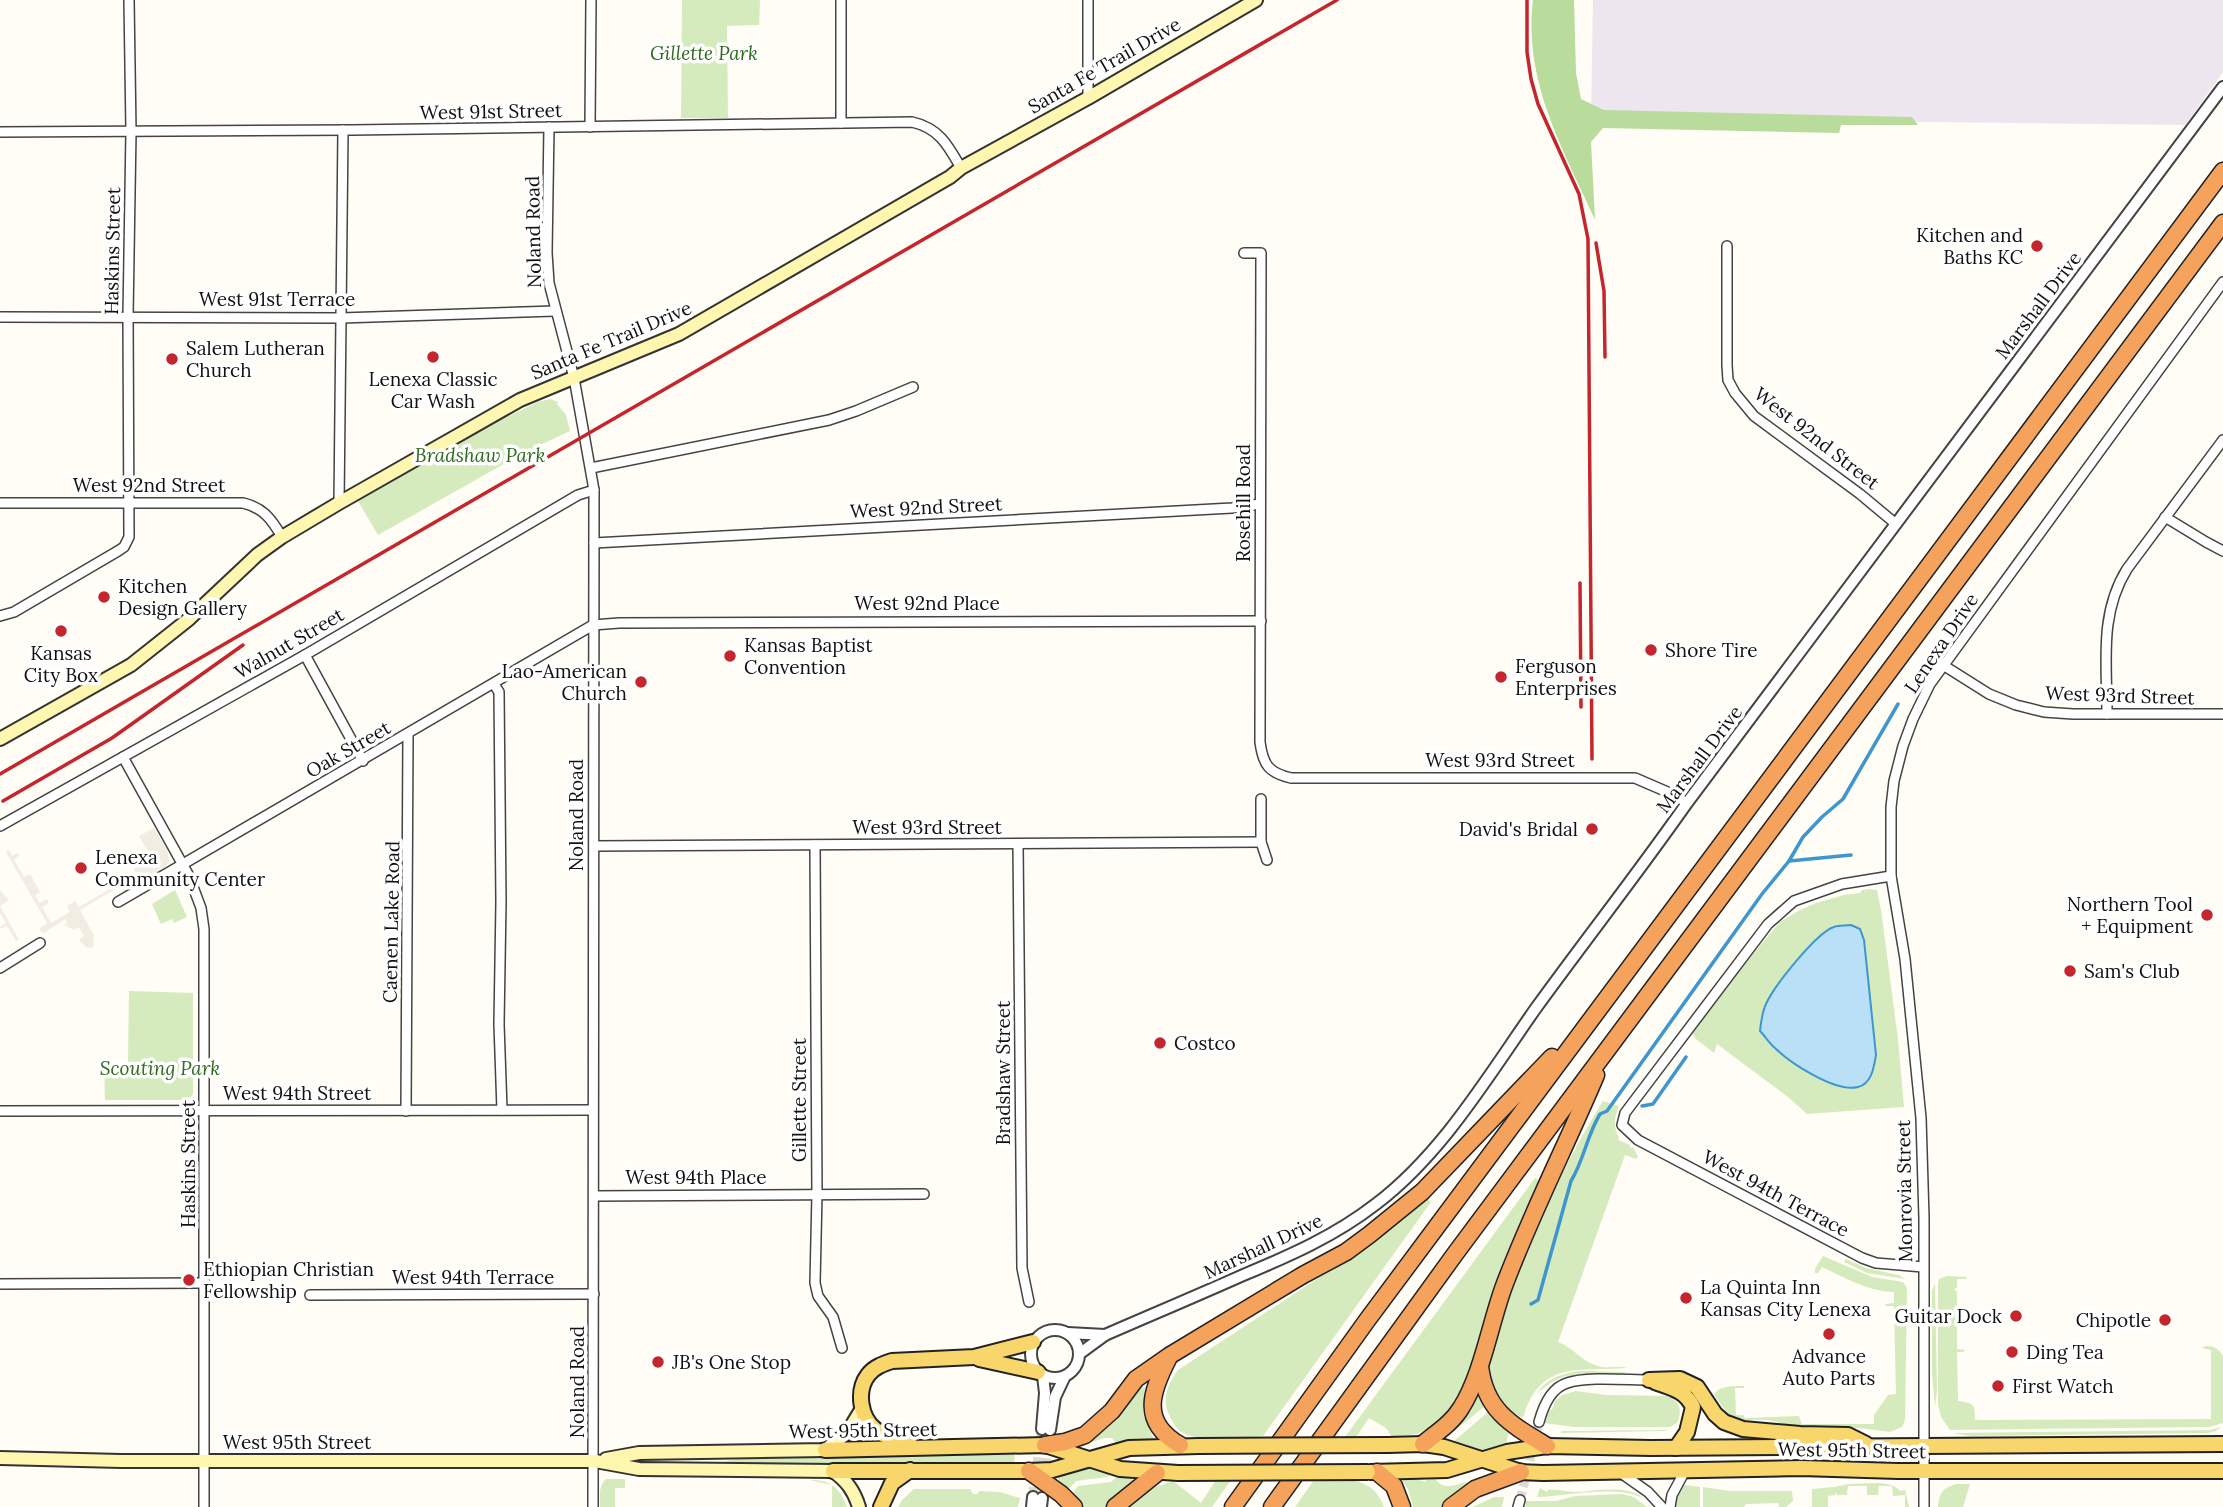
<svg xmlns="http://www.w3.org/2000/svg" width="2223" height="1507" font-family="Lora,serif">
<style>
.industrial{fill:#eee6ef}
.green{fill:#d5ebbd}
.forest{fill:#b9dc9c}
.plaza{fill:#f1ede2}
.water{fill:#b9e0f7;stroke:#3f96cf;stroke-width:2}
.lines{fill:none;stroke-linecap:round;stroke-linejoin:round}
.stream{stroke:#3f96cf;stroke-width:3.5}
.minor-tunnel{stroke:#dbdad3;stroke-width:9;stroke-dasharray:9 4.5;stroke-linecap:butt}
.tertiary-tunnel{stroke:#dbdad3;stroke-width:10;stroke-dasharray:10 5;stroke-linecap:butt}
.minor-casing{stroke:#444;stroke-width:12}
.tertiary-casing{stroke:#444;stroke-width:14}
.secondary-casing{stroke:#333;stroke-width:16}
.primary-casing{stroke:#222;stroke-width:18}
.motorway-casing{stroke:#222;stroke-width:19}
.minor{stroke:#fff;stroke-width:9}
.tertiary{stroke:#fff;stroke-width:10}
.secondary{stroke:#fff6b0;stroke-width:12}
.primary{stroke:#f9d66b;stroke-width:14}
.motorway{stroke:#f5a25d;stroke-width:16}
.rail{stroke:#c4262e;stroke-width:3.5}
.primary-bridge-casing{stroke:#222;stroke-width:18;stroke-linecap:butt}
.primary-bridge{stroke:#f9d66b;stroke-width:14}
.poi-dot{fill:#c4262e;stroke:#fff;stroke-width:2.5}
.labels{text-anchor:middle;stroke-width:7;stroke-linejoin:round;paint-order:stroke}
.park-label{font-size:19px;font-style:italic;fill:#2f6b1f;stroke:#fff}
.street-label{font-size:19px;fill:#111;stroke:#fff}
.poi-label{font-size:19px;fill:#111;stroke:#fff;text-anchor:start}
</style>
<rect width="100%" height="100%" fill="#fffdf5"/>
<!-- industrial -->
<polygon class="industrial" points="1593,0 2223,0 2223,72 2185,125 1591,118"/>
<!-- green -->
<g class="green">
<polygon points="682,0 760,0 759,25 727,26 728,118 681,118"/>
<polygon points="550,399 558,402 557,404 566,415 570,431 527,451 378,535 358,501 509,416 538,402"/>
<polygon points="1869,889 1877,890 1881,910 1898,1039 1904,1107 1807,1114 1788,1097 1717,1044 1714,1053 1696,1039 1691,1032 1712,1002 1780,922 1800,910 1816,903 1844,895 1860,893 1862,890"/>
<polygon points="175,890 187,917 174,923 172,919 161,924 152,904"/>
<polygon points="129,991 193,993 193,1094 188,1100 105,1100 104,1064 128,1063"/>
<path d="M1603,1101L1619,1106C1614,1118 1613,1126 1619,1138L1618,1140L1630,1145V1148L1633,1147L1638,1157L1636,1159L1625,1155L1558,1342C1573,1347 1582,1362 1598,1366C1607,1369 1618,1365 1627,1368C1580,1372 1540,1359 1523,1418C1501,1407 1488,1388 1488,1363C1515,1271 1552,1183 1603,1101Z"/>
<polygon points="1535,1178 1540,1181 1499,1279 1462,1393 1446,1417 1433,1426 1417,1434 1392,1437 1386,1428 1369,1418 1356,1437 1345,1437"/>
<path d="M1426,1198L1431,1202L1263,1436C1242,1437 1196,1444 1180,1431C1174,1426 1171,1419 1168,1412C1162,1397 1169,1382 1178,1370L1361,1250Z"/>
<path d="M1823,1256L1872,1277L1903,1282L1907,1288L1905,1420L1902,1427L1890,1432L1859,1428H1803L1768,1420H1739L1728,1414L1714,1395C1719,1385 1733,1386 1744,1386V1388H1735L1736,1415H1743L1745,1418L1799,1416L1802,1424H1874V1415L1888,1395L1896,1394L1894,1306H1886L1885,1304L1894,1303V1292C1870,1292 1845,1278 1822,1267L1818,1273H1815V1269Z"/>
<polygon points="1846,1259 1866,1268 1899,1275 1905,1279 1867,1273 1844,1262"/>
<path d="M1947,1276L1967,1277L1966,1279H1957V1288H1955V1291H1957V1349L1965,1350L1963,1352H1957L1958,1401C1974,1403 1975,1404 1975,1420L2211,1419V1350L2202,1348C2209,1343 2219,1348 2223,1356V1423L2209,1427L1950,1430L1941,1417L1938,1405V1283L1939,1279Z"/>
<polygon points="1935,1283 1937,1390 1935,1407 1932,1373 1932,1291"/>
<path d="M1582,1371L1626,1372L1623,1374L1565,1376L1552,1382L1537,1393C1547,1378 1564,1372 1582,1371Z"/>
<polygon points="1140,1386 1145,1388 1143,1413 1154,1440 1116,1443 1112,1438 1104,1438 1090,1443 1108,1427"/>
<path d="M1576,1391L1606,1395L1667,1396C1680,1401 1683,1411 1677,1423L1670,1427H1574L1544,1423L1550,1409L1552,1410L1555,1401L1562,1395Z"/>
<polygon points="1477,1393 1484,1407 1443,1440 1442,1434"/>
<polygon points="1488,1412 1509,1431 1506,1444 1482,1452 1453,1442"/>
<polygon points="2221,1427 2216,1431 2208,1433 1971,1436 1952,1433 2210,1430"/>
<polygon points="1669,1430 1664,1431 1561,1433 1561,1431"/>
<polygon points="1015,1452 1014,1466 877,1463 727,1463 727,1461 769,1455 930,1455"/>
<polygon points="1090,1468 1110,1475 1107,1477 1076,1481 1067,1491 1058,1486 1058,1476"/>
<polygon points="1118,1476 1132,1478 1133,1484 1108,1507 1081,1507 1071,1495 1078,1486 1111,1482"/>
<path d="M606,1479H625V1488H615V1507H600C600,1497 598,1486 606,1479Z"/>
<path d="M1403,1479H1415L1426,1482V1480L1435,1479C1445,1491 1453,1485 1467,1482L1469,1484L1442,1507H1413L1408,1489L1402,1480Z"/>
<path d="M810,1480C830,1479 841,1489 847,1507H832V1485Z"/>
<polygon points="1216,1480 1231,1480 1212,1507 1122,1507 1142,1492 1173,1481 1201,1503"/>
<path d="M1314,1480C1343,1480 1372,1474 1384,1507H1295Z"/>
<path d="M1849,1484C1864,1484 1891,1479 1900,1491L1905,1490L1909,1507H1905V1495L1893,1496L1892,1486H1879L1878,1495H1867V1486H1848L1847,1495H1837L1835,1492V1495L1828,1496V1507H1812V1489L1834,1487Z"/>
<path d="M1957,1484H1970L1963,1507H1938C1939,1492 1944,1487 1957,1484Z"/>
<polygon points="1684,1485 1700,1487 1700,1507 1673,1507 1678,1490"/>
<polygon points="1703,1487 1730,1491 1792,1491 1793,1501 1786,1507 1779,1507 1778,1503 1746,1504 1744,1507 1703,1507"/>
<path d="M1540,1488L1547,1492L1548,1490C1557,1489 1566,1492 1576,1492C1596,1491 1622,1485 1641,1496L1640,1497C1618,1485 1564,1496 1537,1497Z"/>
<polygon points="914,1489 970,1489 973,1494 978,1494 979,1491 1000,1492 1020,1498 1018,1507 898,1507 902,1500"/>
<polygon points="1621,1494 1634,1497 1647,1507 1525,1507 1526,1501 1556,1501 1575,1496"/>
<polygon points="1494,1497 1504,1497 1502,1507 1473,1507"/>
</g>
<!-- forest -->
<path class="forest" d="M1533,0H1574L1576,73L1581,99L1604,110L1912,117L1918,125H1841L1839,133L1603,128L1591,142L1595,220C1563,148 1523,82 1533,0Z"/>
<!-- plaza -->
<g class="plaza">
<polygon points="154,828 168,852 169,863 162,869 125,891 117,888 80,910 94,935 93,948 86,947 79,940 84,936 79,927 74,930 64,925 67,923 65,919 44,933 41,932 40,928 47,923 6,852 9,850 12,856 17,853 19,856 14,860 24,877 30,874 40,892 35,895 39,903 47,899 49,903 42,907 51,923 70,912 67,906 75,901 79,907 120,883 118,879 121,877 126,886 139,879 134,869 152,858 139,836"/>
<polygon points="0,890 9,900 0,906 19,940 16,941 7,926 0,929 0,927 6,923 0,913"/>
</g>
<!-- water -->
<path class="water" d="M1851,925L1860,929L1864,940L1876,1055C1874,1066 1872,1084 1858,1087C1836,1093 1790,1063 1775,1048C1769,1043 1765,1036 1760,1031C1761,1022 1762,1012 1766,1004C1774,986 1817,932 1834,927C1839,925 1846,926 1851,925Z"/>
<g class="lines">
<!-- stream -->
<g class="stream">
<polyline points="1789,861 1803,837 1822,817 1843,799 1898,704"/>
<polyline points="1642,1106 1653,1104 1686,1057"/>
<path d="M1531,1304L1538,1300L1571,1181C1584,1160 1587,1135 1600,1114L1607,1111L1762,894L1789,861L1851,855"/>
</g>
<!-- minor-tunnel -->
<polyline class="minor-tunnel" points="1520,1500 1539,1422"/>
<!-- tertiary-tunnel -->
<g class="tertiary-tunnel">
<polyline points="1033,1497 1042,1429"/>
<polyline points="1042,1498 1050,1430"/>
</g>
<defs>
<g id="minor">
<polyline points="841,0 841,123"/>
<polyline points="1088,98 1088,0"/>
<polyline points="549,127 547,253 549,283 574,378 594,490 593,1507"/>
<polyline points="590,127 591,0"/>
<path d="M0,132L352,130L912,122C939,128 948,145 961,168"/>
<polyline points="1727,246 1727,365 1728,380 1735,393 1754,416 1860,494 1896,524"/>
<path d="M1244,253H1261L1260,742C1263,765 1269,773 1291,778H1635L1672,794L1687,803"/>
<polyline points="0,317 341,318 555,311"/>
<polyline points="591,468 829,420 856,411 913,387"/>
<path d="M0,503H243C264,508 272,520 282,537"/>
<polyline points="339,503 343,130"/>
<polyline points="2165,517 2206,542 2223,551"/>
<polyline points="594,543 1232,508 1260,504"/>
<polyline points="0,616 14,612 118,551 124,547 129,537 128,316 131,131 129,0"/>
<polyline points="305,655 363,761"/>
<polyline points="1943,665 1989,694 2016,705 2044,712 2073,714 2223,714"/>
<polyline points="494,684 499,692 501,902 499,1024 502,1110"/>
<path d="M2107,714C2107,663 2099,614 2127,569L2223,440"/>
<polyline points="123,757 189,876 201,908 204,929 204,1507"/>
<polyline points="1261,799 1261,842 1267,860"/>
<polyline points="0,826 305,655 578,495 594,490"/>
<polyline points="1018,844 1022,1268 1029,1302"/>
<polyline points="815,845 817,1194 815,1283 818,1296 833,1317 842,1348"/>
<polyline points="594,846 1261,842"/>
<polyline points="1891,876 1842,884 1794,901 1768,924 1625,1113 1622,1125 1638,1140 1862,1258 1876,1263 1923,1267"/>
<polyline points="118,902 593,625 619,623 1261,621"/>
<polyline points="0,968 40,943"/>
<polyline points="0,1111 593,1110"/>
<polyline points="406,1111 408,734"/>
<polyline points="594,1196 924,1194"/>
<polyline points="0,1284 205,1283"/>
<polyline points="310,1295 594,1294"/>
<path d="M1539,1422C1543,1407 1551,1388 1567,1383C1586,1376 1628,1380 1649,1380"/>
<polyline points="1621,1473 1648,1492 1662,1507"/>
<polyline points="1518,1507 1520,1500"/>
<polyline points="1670,1507 1672,1495 1686,1469"/>
<polyline points="1924,1507 1924,1218 1921,1118 1905,959 1891,876 1891,807 1894,781 1903,746 1913,719 1930,684 2223,282"/>
</g>
<g id="tertiary">
<circle cx="1055" cy="1354" r="24"/>
<polyline points="1068,1333 1105,1335"/>
<path d="M1079,1354L1105,1335C1151,1315 1196,1296 1241,1276C1289,1256 1335,1236 1376,1204C1443,1153 1488,1076 1536,1008C1586,939 1638,873 1687,803L2223,87"/>
<polyline points="1042,1429 1045,1393 1043,1376"/>
<polyline points="1050,1430 1055,1397 1065,1376"/>
<polyline points="1032,1507 1033,1497"/>
<polyline points="1041,1507 1042,1498"/>
</g>
<g id="secondary">
<polyline points="0,739 131,665 189,619 257,555 282,537 339,503 520,400 679,334 950,177 961,168 1088,98 1256,0"/>
<path d="M0,1458L121,1461H595L639,1469L833,1471C847,1481 854,1491 859,1507"/>
<polyline points="606,1459 639,1453 825,1450 847,1433 861,1410"/>
</g>
<g id="primary">
<polyline points="979,1359 1038,1372"/>
<polyline points="1649,1380 1680,1379 1697,1387 1715,1414 1724,1422 1743,1429 1800,1434 1848,1435 1866,1444"/>
<path d="M1655,1382C1671,1388 1685,1390 1693,1407L1687,1432L1676,1448"/>
<polyline points="1388,1445 1423,1444 1444,1447 1521,1472 1543,1473 1801,1468 1898,1471 2223,1471"/>
<path d="M912,1446C900,1441 886,1438 876,1430C860,1418 856,1391 868,1375C874,1367 883,1364 892,1361L974,1357L1033,1342"/>
<polyline points="825,1450 1045,1445 1120,1469 1178,1473"/>
<polyline points="833,1471 1029,1471 1052,1470 1129,1448 1199,1446"/>
<polyline points="1370,1472 1447,1470 1507,1452 1547,1446 1651,1448 2223,1444"/>
<polyline points="881,1507 892,1483 910,1470"/>
</g>
<g id="motorway">
<path d="M1168,1359C1151,1392 1140,1422 1180,1445"/>
<path d="M1480,1366C1485,1411 1512,1425 1547,1446"/>
<path d="M1423,1444C1436,1433 1452,1423 1461,1408C1482,1375 1490,1324 1504,1286C1531,1214 1566,1146 1596,1075"/>
<polyline points="1045,1445 1065,1442 1085,1435 1112,1411 1136,1379 1169,1356 1303,1275 1346,1252 1369,1235 1422,1192 1552,1057"/>
<polyline points="1029,1471 1061,1494 1074,1507"/>
<polyline points="1377,1472 1394,1486 1402,1507"/>
<polyline points="1115,1507 1157,1473"/>
<polyline points="1233,1507 1368,1319 2223,171"/>
<polyline points="1272,1507 1455,1254 2223,223"/>
<polyline points="1451,1507 1475,1489 1521,1472"/>
</g>
</defs>
<!-- minor casing -->
<use href="#minor" class="minor-casing"/>
<!-- tertiary casing -->
<use href="#tertiary" class="tertiary-casing"/>
<!-- secondary casing -->
<use href="#secondary" class="secondary-casing"/>
<!-- primary casing -->
<use href="#primary" class="primary-casing"/>
<!-- motorway casing -->
<use href="#motorway" class="motorway-casing"/>
<!-- minor -->
<use href="#minor" class="minor"/>
<!-- tertiary -->
<use href="#tertiary" class="tertiary"/>
<!-- secondary -->
<use href="#secondary" class="secondary"/>
<!-- primary -->
<use href="#primary" class="primary"/>
<!-- motorway -->
<use href="#motorway" class="motorway"/>
<!-- rail -->
<g class="rail">
<polyline points="1527,0 1527,52 1531,79 1538,104 1579,194 1588,239 1592,759"/>
<polyline points="1596,243 1604,291 1605,357"/>
<polyline points="1580,583 1581,707"/>
<polyline points="0,774 1337,0"/>
<polyline points="3,801 112,738 243,645"/>
</g>
<defs>
<g id="primary-bridge">
<polyline points="1199,1446 1388,1445"/>
<polyline points="1178,1473 1368,1472"/>
</g>
</defs>
<!-- primary-bridge casing -->
<use href="#primary-bridge" class="primary-bridge-casing"/>
<!-- primary-bridge -->
<use href="#primary-bridge" class="primary-bridge"/>
</g>
<!-- markers -->
<g class="poi-dot">
<circle cx="2037" cy="246" r="7"/>
<circle cx="433" cy="357" r="7"/>
<circle cx="172" cy="359" r="7"/>
<circle cx="104" cy="597" r="7"/>
<circle cx="61" cy="631" r="7"/>
<circle cx="1651" cy="650" r="7"/>
<circle cx="730" cy="656" r="7"/>
<circle cx="1501" cy="677" r="7"/>
<circle cx="641" cy="682" r="7"/>
<circle cx="1592" cy="829" r="7"/>
<circle cx="81" cy="868" r="7"/>
<circle cx="2207" cy="915" r="7"/>
<circle cx="2070" cy="971" r="7"/>
<circle cx="1160" cy="1043" r="7"/>
<circle cx="189" cy="1280" r="7"/>
<circle cx="1686" cy="1298" r="7"/>
<circle cx="2016" cy="1316" r="7"/>
<circle cx="2165" cy="1320" r="7"/>
<circle cx="1829" cy="1334" r="7"/>
<circle cx="2012" cy="1352" r="7"/>
<circle cx="658" cy="1362" r="7"/>
<circle cx="1998" cy="1386" r="7"/>
</g>
<g class="labels">
<!-- park labels -->
<g class="park-label">
<text x="704" y="60">Gillette Park</text>
<text x="480" y="462">Bradshaw Park</text>
<text x="160" y="1075">Scouting Park</text>
</g>
<!-- street labels -->
<g class="street-label">
<text transform="translate(1104 65) rotate(-30)" y="7">Santa Fe Trail Drive</text>
<text transform="translate(491 111) rotate(-1)" y="7">West 91st Street</text>
<text transform="translate(533 232) rotate(-91)" y="7">Noland Road</text>
<text transform="translate(112 251) rotate(-89)" y="7">Haskins Street</text>
<text x="277" y="306">West 91st Terrace</text>
<text transform="translate(2038 305) rotate(-53)" y="7">Marshall Drive</text>
<text transform="translate(611 340) rotate(-23)" y="7">Santa Fe Trail Drive</text>
<text transform="translate(1817 438) rotate(38)" y="7">West 92nd Street</text>
<text x="149" y="492">West 92nd Street</text>
<text transform="translate(1243 503) rotate(-90)" y="7">Rosehill Road</text>
<text transform="translate(926 507) rotate(-3)" y="7">West 92nd Street</text>
<text x="927" y="610">West 92nd Place</text>
<text transform="translate(289 643) rotate(-30)" y="7">Walnut Street</text>
<text transform="translate(1941 643) rotate(-56)" y="7">Lenexa Drive</text>
<text transform="translate(2120 695) rotate(2)" y="7">West 93rd Street</text>
<text transform="translate(348 749) rotate(-30)" y="7">Oak Street</text>
<text transform="translate(1699 759) rotate(-53)" y="7">Marshall Drive</text>
<text x="1500" y="767">West 93rd Street</text>
<text transform="translate(576 815) rotate(-90)" y="7">Noland Road</text>
<text x="927" y="834">West 93rd Street</text>
<text transform="translate(391 922) rotate(-89)" y="7">Caenen Lake Road</text>
<text transform="translate(1003 1073) rotate(-90)" y="7">Bradshaw Street</text>
<text x="297" y="1100">West 94th Street</text>
<text transform="translate(799 1100) rotate(-90)" y="7">Gillette Street</text>
<text transform="translate(188 1164) rotate(-90)" y="7">Haskins Street</text>
<text x="696" y="1184">West 94th Place</text>
<text transform="translate(1904 1191) rotate(-91)" y="7">Monrovia Street</text>
<text transform="translate(1776 1193) rotate(28)" y="7">West 94th Terrace</text>
<text transform="translate(1263 1246) rotate(-25)" y="7">Marshall Drive</text>
<text x="473" y="1284">West 94th Terrace</text>
<text transform="translate(577 1382) rotate(-90)" y="7">Noland Road</text>
<text transform="translate(863 1430) rotate(-1)" y="7">West 95th Street</text>
<text x="297" y="1449">West 95th Street</text>
<text transform="translate(1852 1450) rotate(1)" y="7">West 95th Street</text>
</g>
<!-- poi labels -->
<g class="poi-label">
<text x="2023" y="242" text-anchor="end">Kitchen and<tspan x="2023" dy="22">Baths KC</tspan></text>
<text x="186" y="355">Salem Lutheran<tspan x="186" dy="22">Church</tspan></text>
<text x="433" y="386" text-anchor="middle">Lenexa Classic<tspan x="433" dy="22">Car Wash</tspan></text>
<text x="118" y="593">Kitchen<tspan x="118" dy="22">Design Gallery</tspan></text>
<text x="744" y="652">Kansas Baptist<tspan x="744" dy="22">Convention</tspan></text>
<text x="1665" y="657">Shore Tire</text>
<text x="61" y="660" text-anchor="middle">Kansas<tspan x="61" dy="22">City Box</tspan></text>
<text x="1515" y="673">Ferguson<tspan x="1515" dy="22">Enterprises</tspan></text>
<text x="627" y="678" text-anchor="end">Lao-American<tspan x="627" dy="22">Church</tspan></text>
<text x="1578" y="836" text-anchor="end">David's Bridal</text>
<text x="95" y="864">Lenexa<tspan x="95" dy="22">Community Center</tspan></text>
<text x="2193" y="911" text-anchor="end">Northern Tool<tspan x="2193" dy="22">+ Equipment</tspan></text>
<text x="2084" y="978">Sam's Club</text>
<text x="1174" y="1050">Costco</text>
<text x="203" y="1276">Ethiopian Christian<tspan x="203" dy="22">Fellowship</tspan></text>
<text x="1700" y="1294">La Quinta Inn<tspan x="1700" dy="22">Kansas City Lenexa</tspan></text>
<text x="2002" y="1323" text-anchor="end">Guitar Dock</text>
<text x="2151" y="1327" text-anchor="end">Chipotle</text>
<text x="2026" y="1359">Ding Tea</text>
<text x="1829" y="1363" text-anchor="middle">Advance<tspan x="1829" dy="22">Auto Parts</tspan></text>
<text x="672" y="1369">JB's One Stop</text>
<text x="2012" y="1393">First Watch</text>
</g>
</g>
</svg>
